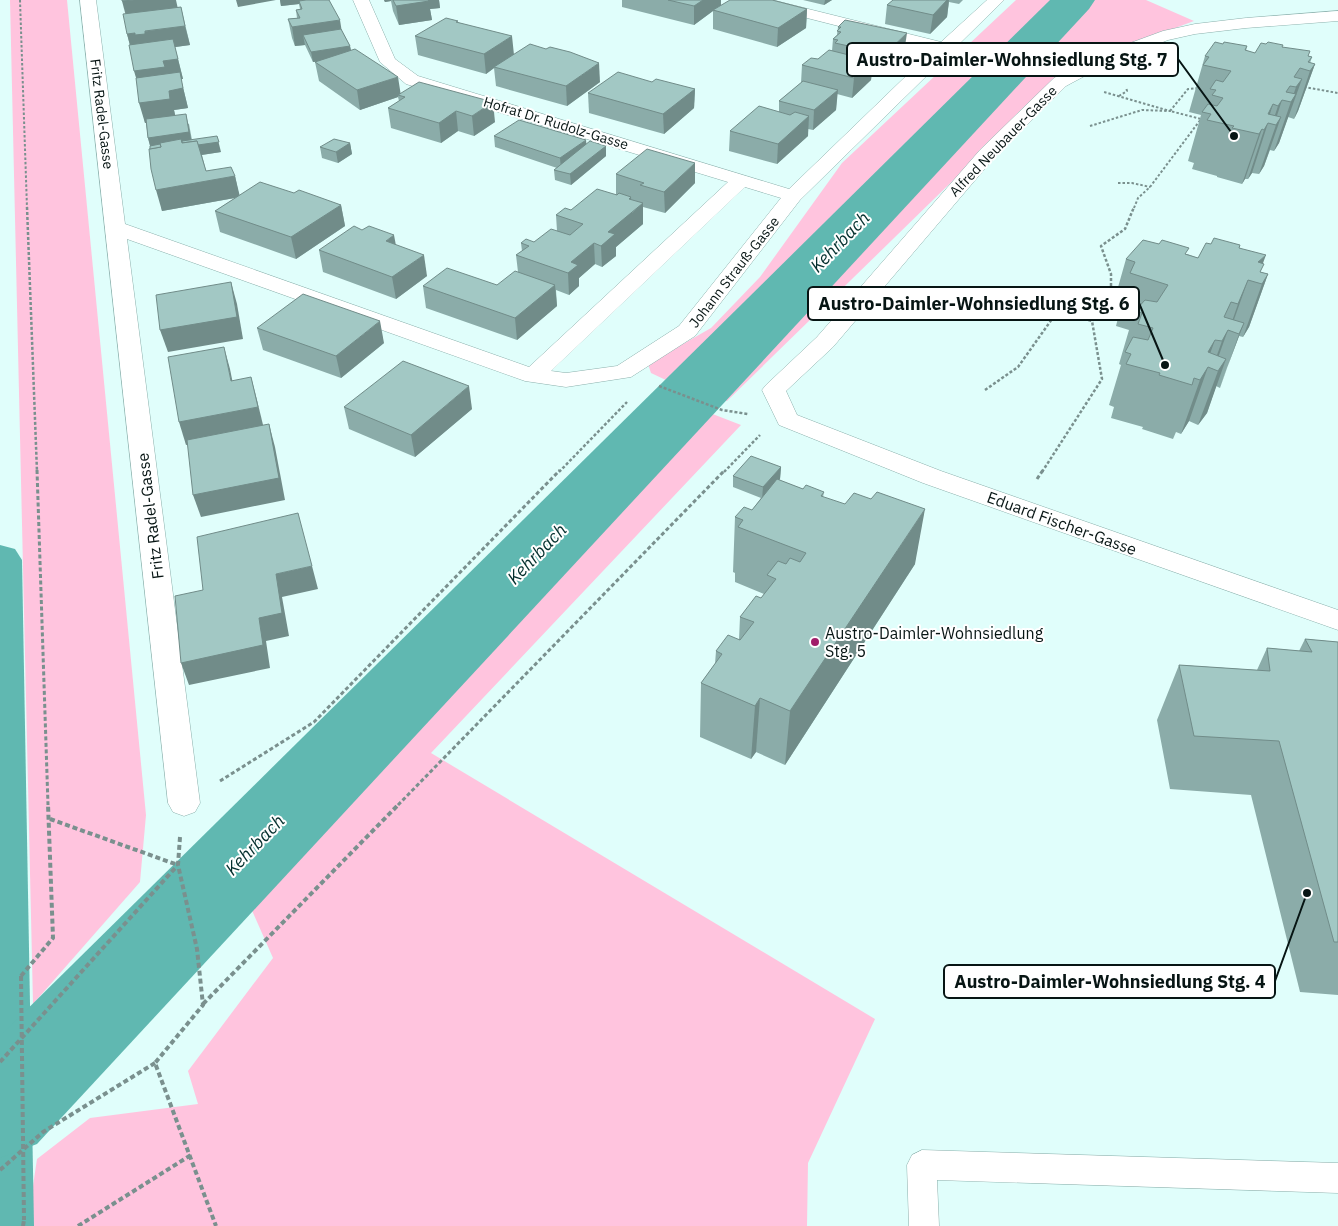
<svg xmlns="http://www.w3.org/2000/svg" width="1338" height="1226" font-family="'IBM Plex Sans',sans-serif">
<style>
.green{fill:#ffc4de}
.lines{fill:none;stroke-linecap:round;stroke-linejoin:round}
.canal{fill:#60b8b1;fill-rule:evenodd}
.river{fill:#60b8b1;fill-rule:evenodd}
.lane-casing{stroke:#8bb0ac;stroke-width:1}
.street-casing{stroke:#8bb0ac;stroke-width:1}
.path-far3{stroke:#7a908e;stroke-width:2;stroke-dasharray:2.5 2;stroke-linecap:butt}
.path-far2{stroke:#7a908e;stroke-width:2.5;stroke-dasharray:3 2;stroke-linecap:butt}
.path-far1{stroke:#7a908e;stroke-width:3;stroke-dasharray:4 2.5;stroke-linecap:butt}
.path{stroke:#7a908e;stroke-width:4;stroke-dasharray:5 3;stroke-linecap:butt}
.lane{fill:#fff;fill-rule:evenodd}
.street{fill:#fff;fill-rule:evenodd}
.path-bridge{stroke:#7a908e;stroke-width:4;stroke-dasharray:5 3;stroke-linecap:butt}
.wall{fill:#8baca9}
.shaded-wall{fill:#718c89}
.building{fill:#a2c8c4;stroke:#718c89}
.poi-dot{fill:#a11c6a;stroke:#fff;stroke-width:2}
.labels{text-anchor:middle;stroke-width:4;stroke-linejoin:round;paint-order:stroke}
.far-street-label{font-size:14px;fill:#071514;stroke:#fff}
.street-label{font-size:16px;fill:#071514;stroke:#fff}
.poi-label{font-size:16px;fill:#071514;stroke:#fff;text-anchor:start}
.water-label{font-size:18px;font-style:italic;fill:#04302e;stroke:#fff}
.leader{fill:none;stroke:#071514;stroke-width:2}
.callout-dot{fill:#071514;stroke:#fff;stroke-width:2}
.callout{fill:#fff;stroke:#071514;stroke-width:2}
.callout-label{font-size:18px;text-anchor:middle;font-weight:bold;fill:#071514}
</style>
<rect width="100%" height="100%" fill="#e0fefb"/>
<!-- green -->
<g class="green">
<polygon points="10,0 67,0 146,815 140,882 33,1004"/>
<polygon points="1016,0 1054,0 670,382 651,373 648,364 711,328 760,277 842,163"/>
<polygon points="1091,0 1146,0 1194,21 1105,54 1057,79 727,401 705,393"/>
<polygon points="710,413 741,425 431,753 875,1019 808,1163 807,1226 27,1226 37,1159 90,1118 198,1104 188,1071 273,958 242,888"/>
</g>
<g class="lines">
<!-- canal -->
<polygon class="canal" points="0,545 15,549 22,560 34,1226 0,1226"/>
<!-- river -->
<polygon class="river" points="1050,0 1095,0 1089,9 37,1144 0,1158 0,1036"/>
<defs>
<polygon id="lane" points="922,1150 1338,1163 1338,1193 937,1180 939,1226 909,1226 907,1165 912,1155"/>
<g id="street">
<path d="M80,0H96L125,224L529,367L728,182L406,84L380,62L353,0H369L395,59L418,76L789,189L933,50L748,3L745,0H772L941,42L987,0H1004L800,200L695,336L631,377L566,387L525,381L127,239L200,803L195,812L184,816L173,812L168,803ZM745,187L781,198L679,326L617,366L566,373L551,371Z"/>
<polygon points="1338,11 1338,21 1246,28 1195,34 1168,40 1107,64 1066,86 994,158 833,347 786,391 797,415 941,471 1338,610 1338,630 923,483 779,425 762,390 766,385 817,337 980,150 1054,78 1095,56 1163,31 1195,24 1246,18"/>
</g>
</defs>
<!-- lane casing -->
<use href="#lane" class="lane-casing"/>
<!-- street casing -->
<use href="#street" class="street-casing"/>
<!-- path-far3 -->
<g class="path-far3">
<polyline points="20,0 27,208"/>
<polyline points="1304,87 1338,93"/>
<polyline points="1119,96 1127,91 1126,87"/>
<polyline points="1090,126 1142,110 1170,111 1104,92"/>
<polyline points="1118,183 1132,183 1150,187"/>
<polyline points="1134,208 1138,198 1150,187 1201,119 1170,111 1188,89 1199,88"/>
</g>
<!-- path-far2 -->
<g class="path-far2">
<polyline points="27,207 37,472"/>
<polyline points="659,386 722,410 748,414"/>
<polyline points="985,390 1018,367 1057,312 1092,321"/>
<polyline points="559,472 627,402"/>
<polyline points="724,472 760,435"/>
<polyline points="1042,472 1102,379 1092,321 1111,290 1111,274 1101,246 1125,229 1134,207"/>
</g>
<!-- path-far1 -->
<g class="path-far1">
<polyline points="37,470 48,805"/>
<polyline points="1037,479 1043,470"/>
<polyline points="220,781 314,722 560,470"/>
<polyline points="398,805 725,470"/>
</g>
<!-- path -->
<g class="path">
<polyline points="50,819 178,865"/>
<polyline points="180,837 178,865 197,949 203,1005 155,1063 216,1226"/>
<polyline points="21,976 53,938 48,804"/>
<polyline points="203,1004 399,804"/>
<polyline points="0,1062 177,866"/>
<polyline points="0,1170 43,1132 155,1063"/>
<polyline points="23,1226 24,1220"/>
<polyline points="78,1226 191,1155"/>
</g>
<!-- lane -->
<use href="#lane" class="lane"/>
<!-- street -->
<use href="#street" class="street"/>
<!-- path-bridge -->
<polyline class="path-bridge" points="21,976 24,1220"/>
</g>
<!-- wall -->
<g class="wall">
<polygon points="280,0 329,0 341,29 350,46 351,50 400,93 495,122 474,136 458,131 441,143 391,128 388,108 399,101 398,97 360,110 319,81 315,62 313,62 305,45 295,46 292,38 288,19 297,18 296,10 300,9 299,4 281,6"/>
<polygon points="384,0 439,0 440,8 430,9 432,20 399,25 393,11 391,1 385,2"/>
<polygon points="622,0 721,0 721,5 807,9 806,28 777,47 713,29 713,11 694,25 622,7"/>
<polygon points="803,0 832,0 824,5"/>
<polygon points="893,0 963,0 959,4 949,2 947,17 930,34 885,24 887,5"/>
<polygon points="178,7 181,7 190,45 175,47 183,79 181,79 188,108 174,110 175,115 189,124 192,140 221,152 202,155 206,171 235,176 239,195 294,193 341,205 345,226 296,259 220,232 215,211 235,198 162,211 150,146 148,138 146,123 145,123 130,45 127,34"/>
<polygon points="845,20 904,53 883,74 872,71 871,80 852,98 837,94 836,110 813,130 808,129 808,136 777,164 729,151 730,131 779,112 779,101 801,83 802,65 818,59 832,51 833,39 837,35 838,27"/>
<polygon points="458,22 514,54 600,82 567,106 496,86 494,68 486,74 418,55 415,36"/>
<polygon points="1223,44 1247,46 1246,51 1255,53 1282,47 1312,57 1310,63 1315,64 1298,111 1294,119 1288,117 1279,143 1274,151 1270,150 1264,166 1259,174 1252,173 1248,179 1245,179 1242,184 1217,177 1217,176 1192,169 1194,163 1188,161 1201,115 1189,112 1205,56"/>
<polygon points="652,82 695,89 694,108 664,134 589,113 588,93"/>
<polygon points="494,136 606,146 606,156 571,185 555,180 554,170 557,168 495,147"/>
<polygon points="350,143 352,154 338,163 322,158 320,147"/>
<polygon points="616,174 695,183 665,213 643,207 643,224 616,247 616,256 602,267 595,264 579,278 579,286 569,295 556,290 557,306 517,340 426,308 423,286 497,285 518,272 516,255 522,251 521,243 534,242 557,231 556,215 616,195"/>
<polygon points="1211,244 1239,248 1263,263 1260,272 1268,274 1249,327 1243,337 1239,336 1224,376 1220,388 1216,386 1207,413 1198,425 1189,421 1181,434 1176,432 1173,439 1142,429 1143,427 1111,418 1114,407 1109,405 1121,365 1119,364 1129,330 1116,326 1119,314 1111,312 1126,259 1187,254 1198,258"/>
<polygon points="396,245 427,276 396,299 323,272 319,250"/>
<polygon points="257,328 384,343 341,378 263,350"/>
<polygon points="344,407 472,409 415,457 349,429"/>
<polygon points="781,467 780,479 779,480 803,489 824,492 823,497 915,564 785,765 756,752 751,759 700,737 701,683 715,664 716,651 739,640 740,617 761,598 764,594 735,582 735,573 733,572 735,517 752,510 761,498 733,487 733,476"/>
<polygon points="1305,639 1338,642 1338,995 1300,992 1251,795 1170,789 1157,720 1179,665 1257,670 1267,648 1299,651"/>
</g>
<!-- shaded-wall -->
<g class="shaded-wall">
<polygon points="134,0 176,0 179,14 127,20 122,1"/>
<polygon points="236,0 276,0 238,7"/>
<polygon points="280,0 309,0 299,1 299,4 281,6"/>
<polygon points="384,0 391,0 391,1 385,2"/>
<polygon points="425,0 439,0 440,8 430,9 432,20 399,25 396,6"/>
<polygon points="703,0 721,0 721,5 694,25 694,6"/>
<polygon points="825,0 832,0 824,5"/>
<polygon points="947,0 949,0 947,17 930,34 933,15"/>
<polygon points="807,9 806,28 777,47 778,28"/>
<polygon points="340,20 343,39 303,35 305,45 295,46 292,27"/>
<polygon points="185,26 190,45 132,53 127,34"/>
<polygon points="907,33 904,53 883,74 885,54"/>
<polygon points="512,36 514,55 494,67 494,68 486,74 484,54"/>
<polygon points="350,46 352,56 313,62 311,52"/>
<polygon points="178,59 183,79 181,79 188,108 174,110 176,119 145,123 139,103 140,91 134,71 163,61"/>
<polygon points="873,61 871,80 852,98 854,78"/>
<polygon points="599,63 600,82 567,106 566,86"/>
<polygon points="1315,64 1298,111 1294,119 1310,71"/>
<polygon points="398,77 401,96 398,95 398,97 360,110 357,90"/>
<polygon points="1302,79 1279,143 1274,151 1296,87"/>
<polygon points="695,89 694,108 664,134 663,114"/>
<polygon points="838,90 836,110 813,130 814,110"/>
<polygon points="1282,100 1274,125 1272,124 1278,106"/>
<polygon points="493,102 495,122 474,136 472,116"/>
<polygon points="1273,104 1266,127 1268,123 1252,173 1248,179 1264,130 1268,114"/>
<polygon points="456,111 458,131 441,143 439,123"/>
<polygon points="186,114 192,143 151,149 148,138"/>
<polygon points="809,116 808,136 777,164 778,144"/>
<polygon points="1281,117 1264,166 1259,174 1276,125"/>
<polygon points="1262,129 1245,179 1242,184 1259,134"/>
<polygon points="217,136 221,152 154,162"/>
<polygon points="586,140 587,150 561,169 560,158"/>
<polygon points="350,143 352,154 338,163 336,152"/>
<polygon points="606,146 606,156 571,185 570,174"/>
<polygon points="695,163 695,183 665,213 664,192"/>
<polygon points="235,176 240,197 162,211 156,190"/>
<polygon points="631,197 632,213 643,203 643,224 616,247 616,256 602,267 601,246 608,232 629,199"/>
<polygon points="341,205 345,226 296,259 291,237"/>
<polygon points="394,235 398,256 386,241"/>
<polygon points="594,243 595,264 579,278 579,286 569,295 568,273 571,262"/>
<polygon points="424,255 427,276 396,299 392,277"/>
<polygon points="1266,255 1256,282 1258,262"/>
<polygon points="1268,274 1249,327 1243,337 1262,284"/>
<polygon points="1248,280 1230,331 1229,330 1238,304"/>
<polygon points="231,282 237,304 243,339 168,352 160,330"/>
<polygon points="555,285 557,306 517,340 515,318"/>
<polygon points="380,321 384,343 341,378 336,356"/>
<polygon points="1244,323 1224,376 1220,388 1239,334"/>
<polygon points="1228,330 1214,369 1212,369 1222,341"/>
<polygon points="1215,340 1202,376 1208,367 1189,421 1181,434 1200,380 1208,352"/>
<polygon points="224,347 230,369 237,404 231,381"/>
<polygon points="1226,359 1207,413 1198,425 1218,371"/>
<polygon points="251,377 257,400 264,429 186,445 179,422"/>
<polygon points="469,386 472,409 415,457 411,435"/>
<polygon points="269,424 275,447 285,500 201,517 193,495"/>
<polygon points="781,467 780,479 762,499 763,487"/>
<polygon points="925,509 915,564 785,765 790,711"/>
<polygon points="312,566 318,589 282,597 289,636 266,641 270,668 189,685 181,663 259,618 276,574"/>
<polygon points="760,698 756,752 751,759 755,706"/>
</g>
<!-- building -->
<g class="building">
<polygon points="122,0 134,0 122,1"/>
<polygon points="306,0 329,0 340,20 292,27 288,19 300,18 296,10 302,9 299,1"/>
<polygon points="393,0 428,0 429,1 396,6"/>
<polygon points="668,0 703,0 694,6"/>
<polygon points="730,0 772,0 807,9 778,28 713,10"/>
<polygon points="893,0 947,0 933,15 887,5"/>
<polygon points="181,7 185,26 145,31 145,34 135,35 135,33 127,34 123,14"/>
<polygon points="446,18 458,21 456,22 512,36 484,54 415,36"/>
<polygon points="845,20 907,33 885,54 835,43 838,40 833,39 841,32 837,31 841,27 838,27"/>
<polygon points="341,29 350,46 311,52 303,35"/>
<polygon points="173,39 178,59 163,61 165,67 134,71 129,45"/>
<polygon points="1215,42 1223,44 1224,42 1247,46 1245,50 1255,53 1261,43 1266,44 1268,42 1283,45 1282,47 1310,51 1308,56 1312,57 1308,62 1315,64 1310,71 1300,68 1294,77 1302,79 1296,87 1290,86 1286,92 1296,94 1291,102 1282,100 1278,106 1273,104 1268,114 1281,117 1276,125 1268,123 1264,130 1262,129 1259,134 1232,128 1234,126 1207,120 1211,114 1202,112 1208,104 1217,106 1223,98 1212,95 1216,90 1210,89 1216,80 1223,82 1231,71 1203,65 1209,57 1205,56"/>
<polygon points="530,44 546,49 550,47 570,52 599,63 566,86 494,67"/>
<polygon points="355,49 398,77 357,90 315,62"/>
<polygon points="829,50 873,61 854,78 802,65 811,58 818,59"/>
<polygon points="180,72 183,88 169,91 170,99 139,103 136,78"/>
<polygon points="618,72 652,82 656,79 695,89 663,114 588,93"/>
<polygon points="803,81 838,90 814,110 779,101"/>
<polygon points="419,82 493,102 472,116 456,111 439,123 388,108 405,97 398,95"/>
<polygon points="759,106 790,115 795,112 809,116 778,144 730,131"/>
<polygon points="186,114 189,132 148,138 146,119"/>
<polygon points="519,120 586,140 560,158 494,136"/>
<polygon points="217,136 219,142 198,145 197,141 182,143 182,141"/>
<polygon points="181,139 182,143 197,141 206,171 231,167 235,176 156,190 151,169 149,149 161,147 160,143"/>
<polygon points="334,139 350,143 336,152 320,147"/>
<polygon points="590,141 606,146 570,174 554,170"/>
<polygon points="160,144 161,147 150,149 150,146"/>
<polygon points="647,149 695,163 664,192 640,185 644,183 616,174"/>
<polygon points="260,182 294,193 299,190 341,205 291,237 215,211"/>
<polygon points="597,189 617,195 619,193 631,197 629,199 643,203 608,232 615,234 601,246 594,243 571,262 578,265 568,273 516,255 529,246 521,243 526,239 534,242 551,229 570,235 583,224 556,215 565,208 571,210"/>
<polygon points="354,226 362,230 369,226 394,235 386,241 424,255 392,277 319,250"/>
<polygon points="1214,238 1240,245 1239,248 1266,255 1258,262 1264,264 1260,272 1268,274 1262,284 1248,280 1238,304 1231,302 1224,317 1244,323 1239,334 1228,330 1222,341 1215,340 1208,352 1226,359 1218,371 1208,367 1200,380 1194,378 1192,385 1159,375 1160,373 1126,364 1131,354 1125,352 1133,337 1148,340 1153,328 1138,324 1142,313 1135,311 1145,300 1157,302 1168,285 1130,273 1135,262 1126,259 1143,240 1159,244 1162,240 1189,248 1185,254 1198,258 1206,243 1211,244"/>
<polygon points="447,268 497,285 515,271 555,285 515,318 423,286"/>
<polygon points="231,282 237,317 160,330 156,295"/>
<polygon points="303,294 380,321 336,356 257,328"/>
<polygon points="224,347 231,381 251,377 258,407 179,422 168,357"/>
<polygon points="403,361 469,386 411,435 344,407"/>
<polygon points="269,424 279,478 193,495 187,440"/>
<polygon points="751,456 781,467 763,487 733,476"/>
<polygon points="777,479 803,489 806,485 824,492 821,496 845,504 854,493 871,499 877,492 925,509 790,711 760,698 755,706 701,683 722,654 716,651 728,635 740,640 754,622 740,617 756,596 761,598 776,579 767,575 778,561 786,564 790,558 800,562 806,553 738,527 743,520 735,517 744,507 752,510"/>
<polygon points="298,513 312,566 276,574 282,613 259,618 263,645 181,663 175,596 203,590 197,537"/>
<polygon points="1305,639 1338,642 1338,942 1334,942 1279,741 1194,736 1179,665 1270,671 1267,648 1312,652"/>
</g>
<!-- markers -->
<circle class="poi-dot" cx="815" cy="642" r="5"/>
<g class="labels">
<!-- far-street labels -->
<g class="far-street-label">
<text transform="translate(102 114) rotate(83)" y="5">Fritz Radel-Gasse</text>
<text transform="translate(556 123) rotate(17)" y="5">Hofrat Dr. Rudolz-Gasse</text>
<text transform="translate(1003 141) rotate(-46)" y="5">Alfred Neubauer-Gasse</text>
<text transform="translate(734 272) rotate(-52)" y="5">Johann Strauß-Gasse</text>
</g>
<!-- street labels -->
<g class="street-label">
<text transform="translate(150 516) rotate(-97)" y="6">Fritz Radel-Gasse</text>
<text transform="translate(1062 523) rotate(20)" y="6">Eduard Fischer-Gasse</text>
</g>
<!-- poi labels -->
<g class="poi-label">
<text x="825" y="639">Austro-Daimler-Wohnsiedlung<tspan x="825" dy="18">Stg. 5</tspan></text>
</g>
<!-- water labels -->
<g class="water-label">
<text transform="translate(840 242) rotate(-46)" y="6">Kehrbach</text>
<text transform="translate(537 554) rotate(-46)" y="6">Kehrbach</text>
<text transform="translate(255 845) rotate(-46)" y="6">Kehrbach</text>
</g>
</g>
<!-- callouts -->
<path class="leader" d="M1234 136L1178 59M1165 365L1139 303M1307 893L1275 981"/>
<g class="callout-dot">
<circle cx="1234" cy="136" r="5"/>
<circle cx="1165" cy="365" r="5"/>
<circle cx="1307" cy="893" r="5"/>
</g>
<g class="callout">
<rect x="847" y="43" width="331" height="33" rx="5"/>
<rect x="808" y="287" width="331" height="33" rx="5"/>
<rect x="944" y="965" width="331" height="33" rx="5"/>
</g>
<g class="callout-label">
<text x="1012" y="66">Austro-Daimler-Wohnsiedlung Stg. 7</text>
<text x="974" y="310">Austro-Daimler-Wohnsiedlung Stg. 6</text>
<text x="1110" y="988">Austro-Daimler-Wohnsiedlung Stg. 4</text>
</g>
</svg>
